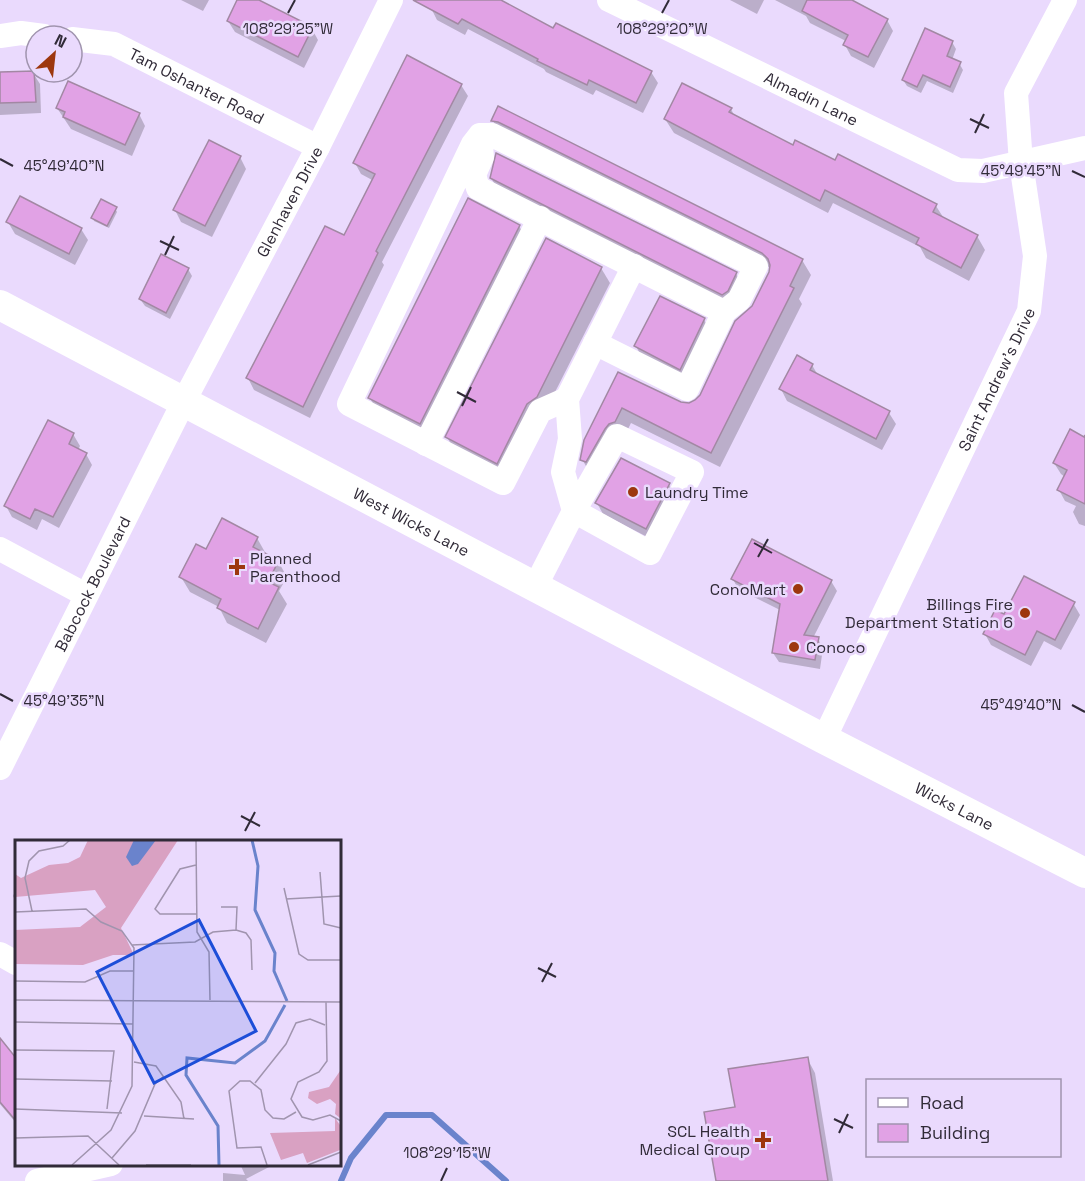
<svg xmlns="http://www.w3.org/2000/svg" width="1085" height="1181" font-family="'Space Grotesk',sans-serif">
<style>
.shadow{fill:#0003}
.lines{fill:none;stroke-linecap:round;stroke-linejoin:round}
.stream{stroke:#6a83cc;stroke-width:6}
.building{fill:#e1a2e5;stroke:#a288a3;stroke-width:1.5}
.minor{stroke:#fff;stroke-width:24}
.major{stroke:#fff;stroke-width:30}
.ticks{fill:none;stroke:#312b38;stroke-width:2}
.poi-dot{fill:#9d370e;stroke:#eadafd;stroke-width:2}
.labels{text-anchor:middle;stroke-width:5;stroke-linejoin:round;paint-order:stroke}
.street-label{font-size:16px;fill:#312b38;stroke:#eadafd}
.poi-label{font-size:16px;fill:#312b38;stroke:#eadafd;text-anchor:start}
.inset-river{fill:none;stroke:#6a83cc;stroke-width:3}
.inset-road{fill:none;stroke:#a094ae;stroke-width:1.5}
.view{fill:#1d4ed8;fill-opacity:0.15;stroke:#1d4ed8;stroke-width:3}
.inset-edge{fill:none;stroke:#312b38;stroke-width:3}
.ticks-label{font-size:15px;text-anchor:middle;fill:#312b38;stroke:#eadafd;stroke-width:5;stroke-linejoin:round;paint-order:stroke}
</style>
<rect width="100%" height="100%" fill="#eadafd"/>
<!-- shadow -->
<g class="shadow">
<polygon points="181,0 209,0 203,11"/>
<polygon points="239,0 256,0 312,29 318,40 304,68 235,32 228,21"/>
<polygon points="435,0 497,0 554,30 651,72 658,83 643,113 596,90 593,95 546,72 544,69 468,29 465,35 437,20 431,8"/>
<polygon points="730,0 764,0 757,14"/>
<polygon points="775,0 848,0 887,20 893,31 874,68 851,56 845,45 846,41 810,23 806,16"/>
<polygon points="926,30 952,42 956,49 952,60 959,63 963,70 953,93 927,81 921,93 907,86 903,80"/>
<polygon points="33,73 40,84 41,113 0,115 0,74"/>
<polygon points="461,85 468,96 382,262 384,265 310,418 254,390 248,378 345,237 374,181 361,174 355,163"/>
<polygon points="57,108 139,114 145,126 132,156 71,129"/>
<polygon points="499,108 802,260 811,275 799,299 802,304 720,467 631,423 624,437 591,475 582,459 619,374 680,403 689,405 696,402 753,307 771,268 508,137 502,136 493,121"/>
<polygon points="731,109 735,117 793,147 836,162 839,156 936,206 945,220 977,236 985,250 969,281 926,258 920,247 833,203 828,213 674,133 665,119"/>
<polygon points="240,157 246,169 212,237 181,222 175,210"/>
<polygon points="491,178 736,274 745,289 736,306 500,193"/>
<polygon points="115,208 117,212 109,228 94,221 93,218"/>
<polygon points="8,222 81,229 88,240 75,265 15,234"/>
<polygon points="519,226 528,242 429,439 378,413 370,398"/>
<polygon points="601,268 610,283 545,412 506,478 456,453 447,437"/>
<polygon points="188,269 192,276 170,319 145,306 140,299"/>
<polygon points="704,320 711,331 687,380 642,358 636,346"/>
<polygon points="812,365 819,377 889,413 896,424 882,450 787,401 781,389"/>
<polygon points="73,434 80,446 78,450 86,454 92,465 59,528 42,519 37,530 12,517 6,506"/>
<polygon points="1085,439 1085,526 1079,524 1073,512 1076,506 1065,501 1059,490 1065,477 1061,474 1054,463"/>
<polygon points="669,485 675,496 653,540 603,514 597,503"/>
<polygon points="257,538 266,554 278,561 287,577 279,591 287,604 266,643 227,623 219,607 190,592 181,577 207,551"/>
<polygon points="733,579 831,581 837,591 813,638 818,639 823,648 820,669 779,662 773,653 780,610 738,589"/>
<polygon points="1073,603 1080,615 1061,650 1044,641 1031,666 991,645 985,634 1005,616"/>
<polygon points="16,889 16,902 13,896"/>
<polygon points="2,1044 16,1060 16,1123 0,1104 0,1046"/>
<polygon points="807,1058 815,1073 833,1181 717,1181 736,1108"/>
<polygon points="240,1164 275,1164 246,1179 248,1181 223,1181 223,1173 245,1175"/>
</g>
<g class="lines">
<!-- stream -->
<polyline class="stream" points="341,1181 351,1158 386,1115 432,1115 506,1181"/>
</g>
<!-- building -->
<g class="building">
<polygon points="237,0 259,0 313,27 298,57 227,21"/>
<polygon points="413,0 501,0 553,28 556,23 652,71 636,103 589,80 587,85 537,61 538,59 462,19 458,24"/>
<polygon points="807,0 852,0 888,19 868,57 843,45 848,35 802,11"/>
<polygon points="925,28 953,41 947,56 961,62 950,87 923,75 917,87 902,80"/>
<polygon points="407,55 462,84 376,251 378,253 303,407 246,378 325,226 344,235 375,174 353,163"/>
<polygon points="34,71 36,102 0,103 0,72"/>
<polygon points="68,81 140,113 125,145 63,117 65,112 56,108"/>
<polygon points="682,83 732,108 729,112 793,145 795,140 835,160 838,154 937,204 933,212 978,235 961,268 916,244 919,238 825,190 820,201 664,119"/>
<polygon points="498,106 803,259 790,286 794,288 711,453 622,408 615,422 609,424 605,429 586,462 580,460 584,440 618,372 681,402 689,403 695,400 700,395 735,321 752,306 769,272 770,265 768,259 762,253 498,122 491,121"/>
<polygon points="209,140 241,156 205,226 173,210"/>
<polygon points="496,153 737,272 728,291 722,295 490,178"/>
<polygon points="20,196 82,228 69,254 6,222"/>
<polygon points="468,198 520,225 420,424 368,398"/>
<polygon points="101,199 117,207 107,226 91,218"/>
<polygon points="546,238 602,267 537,397 527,404 497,464 445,437"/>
<polygon points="161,254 189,268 166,313 139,299"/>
<polygon points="660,296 705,318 680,370 634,346"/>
<polygon points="797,355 813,364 810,370 890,411 876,439 779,389"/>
<polygon points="48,420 74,433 69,444 87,453 53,517 35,509 30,519 4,506"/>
<polygon points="1070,429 1084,437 1085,435 1085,504 1057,490 1067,470 1053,463"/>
<polygon points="621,458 670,483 646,529 595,503"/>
<polygon points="222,518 258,537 253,547 279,560 268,582 279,587 258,629 217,608 221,599 179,577 196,544 206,549"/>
<polygon points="752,539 832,580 804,635 819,637 815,660 772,653 780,604 731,579"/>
<polygon points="1024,576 1075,602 1055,640 1037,631 1025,655 983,634 995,610 1004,614"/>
<polygon points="0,1038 16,1058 16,1121 0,1102"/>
<polygon points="808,1057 828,1181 716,1181 704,1112 735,1107 728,1069"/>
</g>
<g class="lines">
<!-- minor -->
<g class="minor">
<path id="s1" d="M609,0L958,170L983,171L1085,148"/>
<polyline points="0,36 21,33 44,36"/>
<path id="s2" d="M72,39L114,44L318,147"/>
<polyline points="480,135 482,157 474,175 478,188 724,312 739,300 756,266 492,135 480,135 473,144 349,404 503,483 540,411 567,399"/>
<polyline points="595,343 687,389 724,312"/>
<polyline points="426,444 540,218"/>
<polyline points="0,549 86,595"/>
<polyline points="535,587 574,511 617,436 692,472 650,553 574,511 563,472 570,439 567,399 634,266"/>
<path id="s3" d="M824,739L1029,311L1035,256L1021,163L1016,93L1065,0"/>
<path id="s4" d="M0,768L184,401L318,147L391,0"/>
<polyline points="0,954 16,963"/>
<polyline points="37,1181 111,1164"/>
</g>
<!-- major -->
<path class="major" id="s5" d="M0,305L824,739L1085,873"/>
</g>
<!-- ticks -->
<path class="ticks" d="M288,13L295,0M662,13L669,0M970,119L989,128M975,133L984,114M0,159L13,166M1072,171L1085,177M160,241L179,250M165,255L174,236M457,392L476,402M462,406L471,387M754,543L772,553M758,557L768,539M0,694L13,701M1072,705L1085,712M241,816L260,826M245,831L255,812M538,968L556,977M542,982L552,963M834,1119L853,1128M839,1133L848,1114M441,1181L447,1168"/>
<!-- markers -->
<g class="poi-dot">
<circle cx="633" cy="492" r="6"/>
<path d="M234 558h6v6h6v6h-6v6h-6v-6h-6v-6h6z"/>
<circle cx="798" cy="589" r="6"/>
<circle cx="1025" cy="613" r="6"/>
<circle cx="794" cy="647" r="6"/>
<path d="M760 1131h6v6h6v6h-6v6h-6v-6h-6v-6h6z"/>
</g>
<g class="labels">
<!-- street labels -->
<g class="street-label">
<text dy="6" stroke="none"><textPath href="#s2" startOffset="135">Tam Oshanter Road</textPath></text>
<text dy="6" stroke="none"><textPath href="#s1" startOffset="225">Almadin Lane</textPath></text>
<text dy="6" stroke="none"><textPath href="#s4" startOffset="636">Glenhaven Drive</textPath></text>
<text dy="6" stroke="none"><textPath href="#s3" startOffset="399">Saint Andrew's Drive</textPath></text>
<text dy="6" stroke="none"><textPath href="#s5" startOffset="465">West Wicks Lane</textPath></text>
<text dy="6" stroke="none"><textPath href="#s4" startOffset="206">Babcock Boulevard</textPath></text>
<text dy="6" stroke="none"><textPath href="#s5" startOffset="1078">Wicks Lane</textPath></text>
</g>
<!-- poi labels -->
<g class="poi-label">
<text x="645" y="498">Laundry Time</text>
<text x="250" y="564">Planned<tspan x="250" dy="18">Parenthood</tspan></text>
<text x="786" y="595" text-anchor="end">ConoMart</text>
<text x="1013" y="610" text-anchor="end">Billings Fire<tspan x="1013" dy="18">Department Station 6</tspan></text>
<text x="806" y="653">Conoco</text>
<text x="750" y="1137" text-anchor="end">SCL Health<tspan x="750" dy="18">Medical Group</tspan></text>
</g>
</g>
<!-- overview -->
<g transform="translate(15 840)">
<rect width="326" height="326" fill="#eadafd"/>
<path d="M73,0H163L106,88L119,115H98L68,125L0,124V90L65,87L91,67L80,50L0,57V34L6,38L34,25L53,23L65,17ZM325,231V278L320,274L321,264L315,259L302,264L293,258L294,252L314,247ZM320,278L325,285V310L292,323L288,313L266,320L255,293L320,291Z" fill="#d9a1c2"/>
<path d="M119,0H141L123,24L117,26L111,17Z" fill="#6a83cc"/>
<path class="inset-river" d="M237,0L243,26L240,70L260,113L259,131L272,161M204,325L203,286L171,235L172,218L220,223L250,201L270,165"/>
<path class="inset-road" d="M181,0L182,92L194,112L195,160M181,25L165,29L140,69L145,74H182M305,32L309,84L326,88M269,48L284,114L293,120H326M271,59L326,56M206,67H222L221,90M17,71L10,38L14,21L24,11L48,6L55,0M0,72L71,69L86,82L107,91L119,108L117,246L96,290L57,325M117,105L180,102L198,92L221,90L231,93L236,100L237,130M0,141L70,142L95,131H118M0,160L326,162M311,162L312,221L304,232L283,242L276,259L287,277L298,280L315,275L326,281M0,182L118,184M0,210L99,211L92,269M119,222L141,226L166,262L169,279M0,239L97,241M240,243L271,204L281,183L295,179L310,185M0,269L107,273M129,276L179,279M0,298L73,296L104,325M97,318L120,291L140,244L149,236M131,325H176M252,325L246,307L222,308L214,251L225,241H235L246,250L250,270L258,278L269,279L281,272M293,325L326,312"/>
<path class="view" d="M184,80L241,191L139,243L82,132Z"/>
<rect width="326" height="326" class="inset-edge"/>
</g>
<g class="ticks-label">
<text x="288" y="34">108°29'25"W</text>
<text x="662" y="34">108°29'20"W</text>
<text x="64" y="171">45°49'40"N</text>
<text x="1021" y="176">45°49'45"N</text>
<text x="64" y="706">45°49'35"N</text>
<text x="1021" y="710">45°49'40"N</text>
<text x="447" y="1158">108°29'15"W</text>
</g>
<!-- legend -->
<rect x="866" y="1079" width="195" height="78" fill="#eadafd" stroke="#a094ae" stroke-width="1.5"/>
<rect x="878" y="1098" width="30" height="9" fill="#ffffff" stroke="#a094ae" stroke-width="1.5"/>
<text x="920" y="1109" font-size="18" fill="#312b38">Road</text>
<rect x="878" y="1124" width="30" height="18" fill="#e1a2e5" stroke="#a094ae" stroke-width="1.5"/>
<text x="920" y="1139" font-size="18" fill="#312b38">Building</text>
<!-- north arrow -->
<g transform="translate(54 54) rotate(27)"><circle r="28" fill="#eadafd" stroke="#a094ae" stroke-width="1.5"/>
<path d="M0-4.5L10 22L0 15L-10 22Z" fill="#9d370e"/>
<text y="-9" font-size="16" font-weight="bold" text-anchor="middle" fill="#312b38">N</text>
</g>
</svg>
